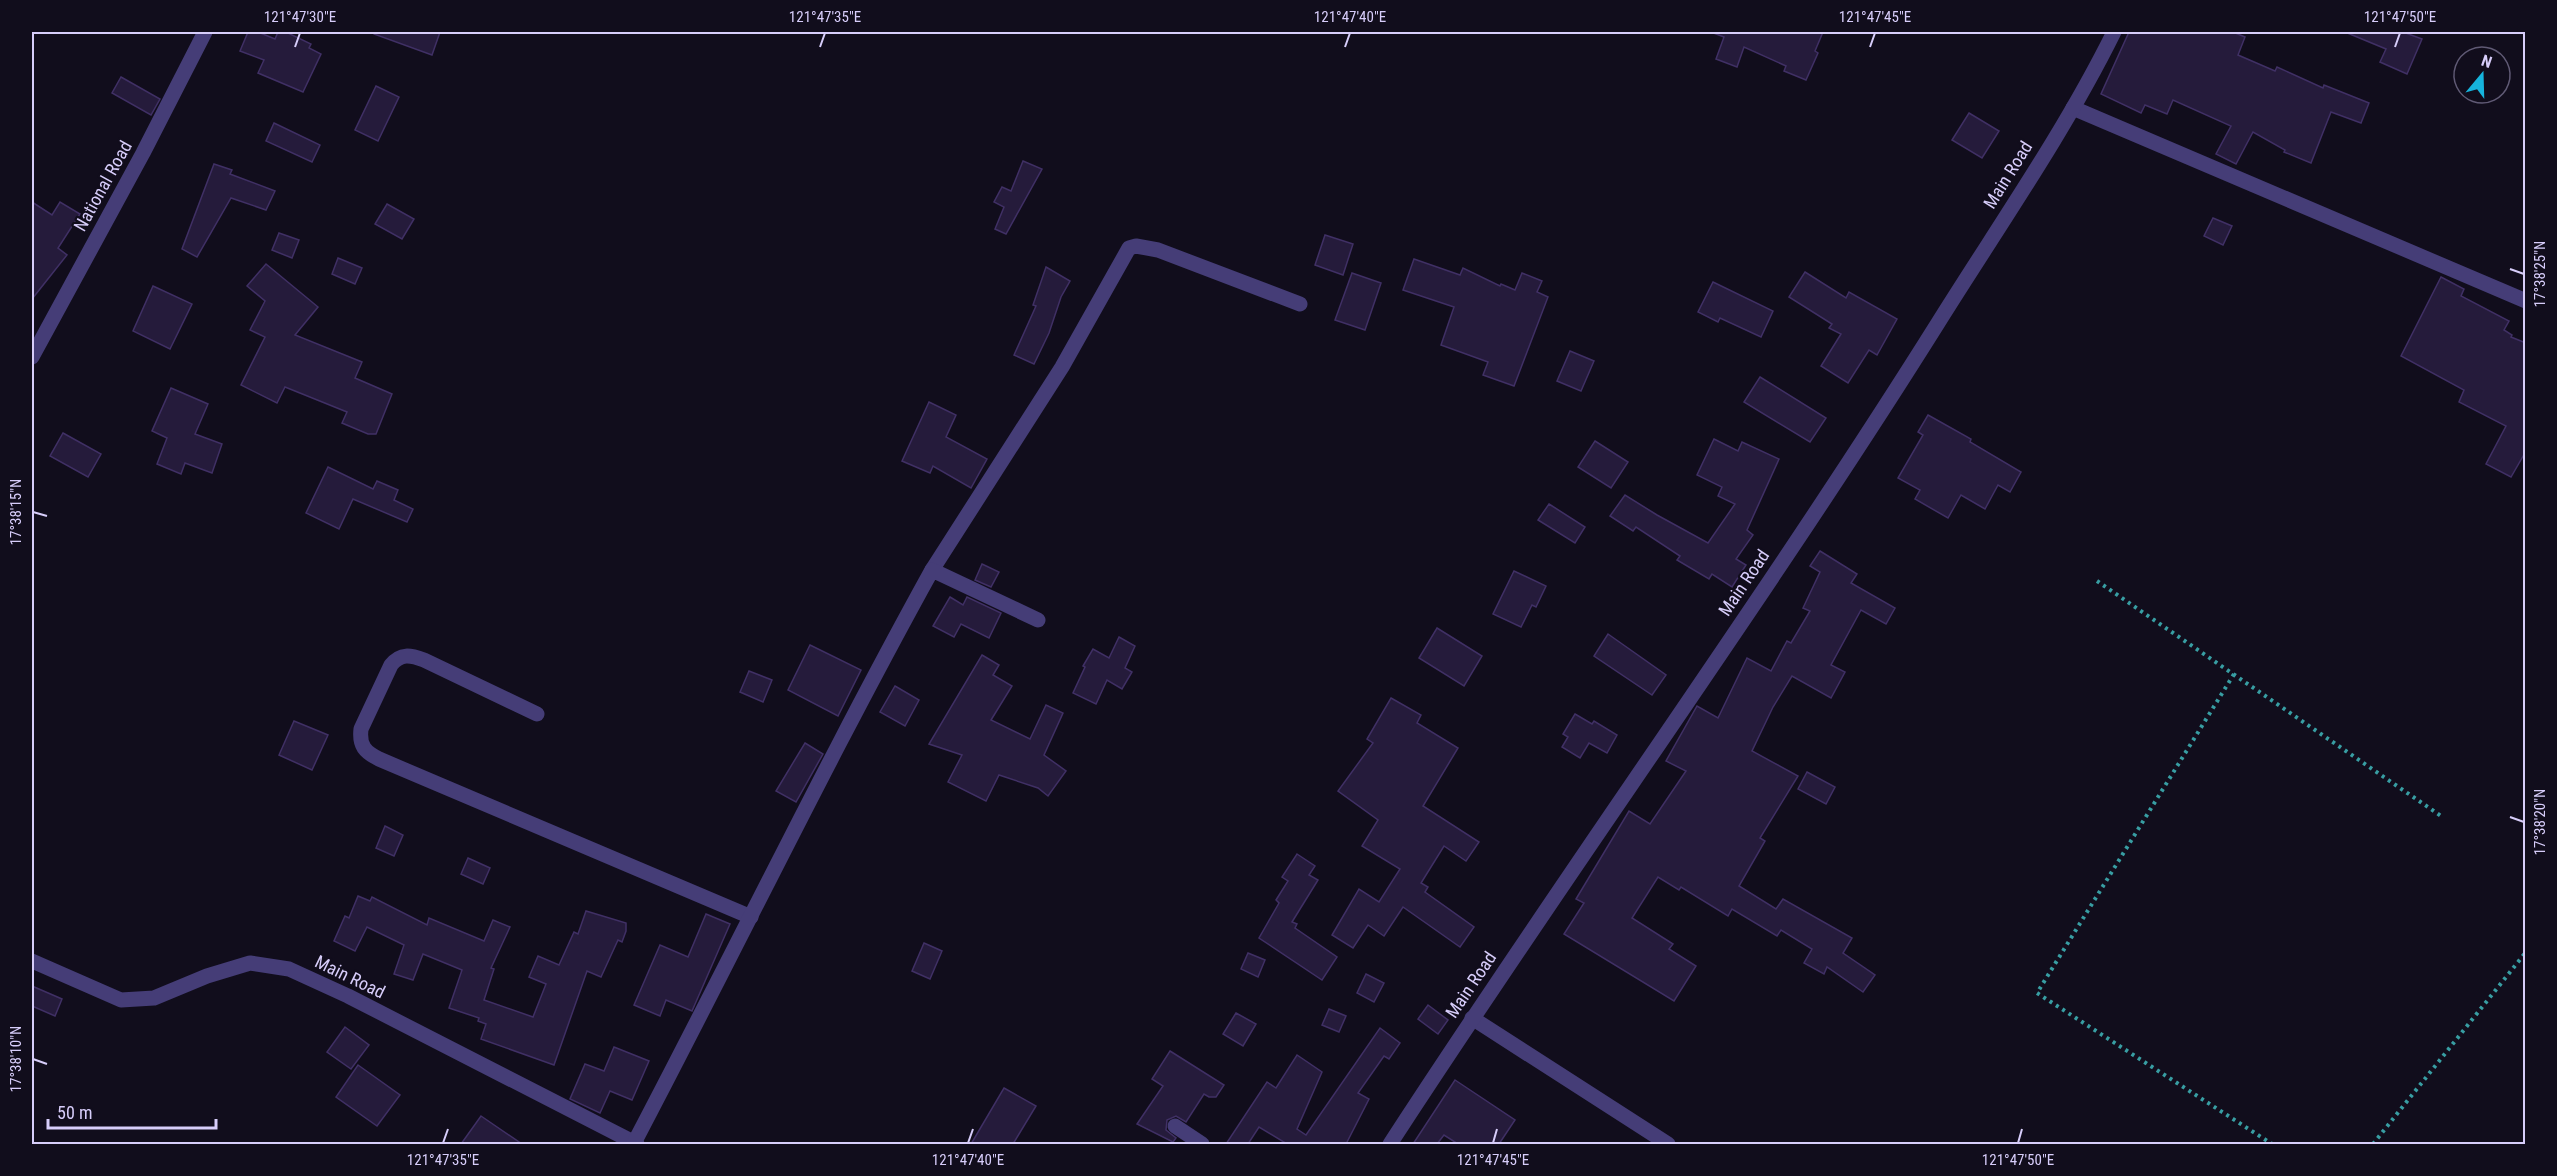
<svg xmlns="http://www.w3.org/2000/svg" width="2557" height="1176" font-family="'Roboto Condensed',sans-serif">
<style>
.building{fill:#251b3b;stroke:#403065;stroke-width:1.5}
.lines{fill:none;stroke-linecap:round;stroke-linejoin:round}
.path{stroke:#389ea3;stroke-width:4;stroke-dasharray:3 4.5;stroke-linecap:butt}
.minor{stroke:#453d77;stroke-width:15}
.ticks{fill:none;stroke:#d7cdfa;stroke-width:2}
.labels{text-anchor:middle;stroke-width:4.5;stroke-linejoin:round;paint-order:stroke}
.street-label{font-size:18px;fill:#d7cdfa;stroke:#110d1c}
.neatline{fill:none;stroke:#d7cdfa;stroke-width:2}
.ticks-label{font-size:15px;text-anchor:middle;fill:#d7cdfa}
</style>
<rect width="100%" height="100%" fill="#110d1c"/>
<!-- building -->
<g class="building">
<polygon points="248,32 258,32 275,39 278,32 286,32 311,44 309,48 321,54 303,92 258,73 264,60 240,51"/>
<polygon points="374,32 440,32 432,55 374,34"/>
<polygon points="1711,32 1823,32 1815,51 1818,53 1806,80 1784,71 1786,66 1744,47 1737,67 1716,59 1724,37"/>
<polygon points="2129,32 2233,32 2245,37 2238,55 2275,71 2277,67 2323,88 2324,85 2369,103 2361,123 2331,112 2311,163 2284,152 2285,150 2253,132 2236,164 2216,154 2231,126 2173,100 2167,114 2145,105 2141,113 2101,94"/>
<polygon points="2345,32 2403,32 2422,39 2407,74 2380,62 2386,49"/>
<polygon points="121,77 160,99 151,115 112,93"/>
<polygon points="376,86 399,97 378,141 355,130"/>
<polygon points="1969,113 1999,131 1982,158 1952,140"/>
<polygon points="274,123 320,145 312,162 266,141"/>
<polygon points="1023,161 1042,169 1006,234 995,229 1004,207 994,202 1002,187 1011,191"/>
<polygon points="214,164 232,170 230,174 275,191 266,210 231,198 197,257 182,249"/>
<polygon points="32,202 52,215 60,202 80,214 58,248 67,255 32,299"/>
<polygon points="387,204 414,219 402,239 375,224"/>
<polygon points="2213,218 2232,226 2223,245 2204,236"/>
<polygon points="279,233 299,240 292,258 272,250"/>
<polygon points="1325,235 1353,244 1343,275 1315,265"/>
<polygon points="338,258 362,268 355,284 332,274"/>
<polygon points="1414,259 1460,275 1463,268 1500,286 1501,284 1515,290 1522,273 1542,281 1537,292 1548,297 1514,386 1483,375 1488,362 1441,345 1454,307 1403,290"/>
<polygon points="266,264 318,307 295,335 362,362 355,378 392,394 376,434 368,434 342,423 347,412 285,387 277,403 241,385 265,337 250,330 265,301 247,286"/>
<polygon points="1046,267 1070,281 1061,297 1049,333 1034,364 1014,355 1036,306 1033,305"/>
<polygon points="1805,272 1846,298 1849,292 1897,319 1877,355 1869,350 1848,383 1821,366 1841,334 1829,328 1832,324 1789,297"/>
<polygon points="1352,273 1381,283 1365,330 1335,320"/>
<polygon points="2441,277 2464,289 2461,296 2509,321 2504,330 2512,335 2511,337 2526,343 2526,451 2511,477 2486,464 2506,426 2459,402 2464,390 2401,356"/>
<polygon points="1713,282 1773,311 1761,337 1720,318 1718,322 1698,312"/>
<polygon points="153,286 192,304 170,349 133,331"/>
<polygon points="1570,351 1594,361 1581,391 1557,381"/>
<polygon points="1760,377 1826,418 1810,442 1744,402"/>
<polygon points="171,388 208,404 195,434 222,444 212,473 185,463 181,474 157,464 167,438 152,431"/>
<polygon points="929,402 956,415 946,437 987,459 971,488 933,466 930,473 902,461"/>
<polygon points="1928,415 1971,439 1970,442 2021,472 2010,492 1998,485 1985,509 1961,495 1948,518 1915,499 1920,490 1898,478 1923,435 1918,432"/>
<polygon points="63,433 101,454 88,477 50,456"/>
<polygon points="1714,439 1738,451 1742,442 1779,459 1747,530 1753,535 1736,559 1746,565 1732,587 1712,574 1709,579 1677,560 1680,556 1636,527 1633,531 1610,516 1625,495 1657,515 1708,543 1735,504 1718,496 1722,487 1697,475"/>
<polygon points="1595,441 1628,462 1611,488 1578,467"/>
<polygon points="328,467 373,489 377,481 398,490 394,500 413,509 407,522 353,499 339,529 306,513"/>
<polygon points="1549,504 1585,527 1575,543 1538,520"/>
<polygon points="1820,551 1857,574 1851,583 1895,608 1886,624 1861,610 1831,665 1845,672 1831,698 1792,676 1773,707 1752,751 1798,776 1760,838 1765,841 1739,886 1776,909 1783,899 1852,938 1843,953 1875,975 1863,992 1827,967 1824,974 1804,963 1812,949 1781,930 1777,936 1732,909 1728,916 1681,887 1679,890 1658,877 1632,918 1673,944 1669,949 1696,966 1674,1001 1564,934 1584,903 1576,899 1629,811 1650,824 1686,771 1666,761 1697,706 1718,718 1747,658 1771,671 1787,641 1791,643 1810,611 1803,608 1820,572 1810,566"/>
<polygon points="982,564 999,572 991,587 975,580"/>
<polygon points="1514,571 1546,586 1536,607 1532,605 1521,627 1493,614"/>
<polygon points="950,597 963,605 967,597 1001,613 989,638 961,624 954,637 933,626"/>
<polygon points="1437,628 1482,656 1464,686 1419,658"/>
<polygon points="1608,634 1666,675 1652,695 1594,656"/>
<polygon points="1119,637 1135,646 1125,668 1132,672 1122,689 1107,680 1096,704 1073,693 1085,667 1083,666 1093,649 1109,658"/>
<polygon points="810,645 861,670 838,716 788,690"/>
<polygon points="982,655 999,665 993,675 1012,686 991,720 1030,739 1046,705 1063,713 1044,755 1066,771 1048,796 1038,788 999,775 986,801 948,782 962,755 929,744"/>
<polygon points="749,671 772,680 763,702 740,692"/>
<polygon points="895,686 919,700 905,726 880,712"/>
<polygon points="1391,698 1421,715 1417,723 1458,748 1423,806 1479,842 1466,861 1444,846 1421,883 1428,887 1425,892 1474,927 1460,947 1403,907 1384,936 1368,925 1353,948 1332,935 1359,889 1379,902 1400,869 1362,846 1378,820 1338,791 1373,743 1367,739"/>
<polygon points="1575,714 1592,724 1594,721 1617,735 1607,753 1589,743 1580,758 1562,747 1568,737 1563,734"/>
<polygon points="294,721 328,735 312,770 279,755"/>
<polygon points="805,743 823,754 796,802 776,791"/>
<polygon points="1807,772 1835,787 1826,804 1798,789"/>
<polygon points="385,826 403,835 394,856 376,848"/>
<polygon points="1297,854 1315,866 1309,875 1318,880 1292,922 1297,924 1295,928 1337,957 1322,980 1259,938 1279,903 1276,900 1288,881 1282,877"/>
<polygon points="468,858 490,868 483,884 461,874"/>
<polygon points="358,896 370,901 372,897 427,925 429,918 484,941 493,920 510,927 491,968 494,969 484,1000 533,1017 546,984 529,977 538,956 559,965 574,932 578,934 586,911 626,923 626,931 622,942 618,940 601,977 587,971 554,1065 481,1039 486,1024 478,1021 479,1018 449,1008 462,970 423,954 413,980 394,974 404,945 367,927 355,951 334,941 345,916 349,918"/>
<polygon points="706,914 730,924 692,1011 666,1000 660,1016 634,1005 660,945 688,957"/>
<polygon points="924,943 942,951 930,979 912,971"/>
<polygon points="1248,953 1265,960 1258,977 1241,969"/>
<polygon points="1366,974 1384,983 1374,1002 1357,993"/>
<polygon points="32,986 62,999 55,1016 32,1006"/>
<polygon points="1428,1005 1448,1020 1438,1034 1418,1019"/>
<polygon points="1329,1009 1346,1016 1339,1032 1322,1025"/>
<polygon points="1236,1013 1256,1024 1243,1046 1223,1034"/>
<polygon points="345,1027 369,1045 351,1069 327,1052"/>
<polygon points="1380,1028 1400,1043 1389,1059 1384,1056 1358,1093 1369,1099 1346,1144 1287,1144 1259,1127 1248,1144 1226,1144 1267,1082 1276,1088 1297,1055 1322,1072 1297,1129 1306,1135"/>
<polygon points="614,1047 649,1061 632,1100 610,1091 600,1113 570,1099 585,1064 604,1071"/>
<polygon points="1170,1051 1224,1085 1216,1097 1209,1097 1204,1094 1186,1122 1176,1116 1167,1120 1166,1130 1176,1138 1173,1142 1137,1124 1163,1086 1152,1079"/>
<polygon points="358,1065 400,1095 377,1126 336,1097"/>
<polygon points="1455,1080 1515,1120 1499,1144 1458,1144 1444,1135 1437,1144 1413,1144"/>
<polygon points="1004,1088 1036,1106 1013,1144 971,1144"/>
<polygon points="481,1116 522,1144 461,1144"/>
</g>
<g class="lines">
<!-- path -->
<g class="path">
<polyline points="2097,581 2441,816"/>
<polyline points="2234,674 2037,993 2272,1144"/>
<polyline points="2373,1144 2526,952"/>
</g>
<!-- minor -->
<g class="minor">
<polyline points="2073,108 2526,301"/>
<polyline points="32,357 143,153 205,32"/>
<polyline points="932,570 1062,367 1129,248 1136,246 1158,250 1300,304"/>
<path d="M537,714L424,660C410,655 401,653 391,665L361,729C359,746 365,752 379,759L751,917"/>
<polyline points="32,961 121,1000 154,998 207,976 250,963 289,969 348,996 637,1144"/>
<polyline points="1472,1018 1668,1144"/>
<polyline points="1175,1126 1202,1144"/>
<path d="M634,1143C734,953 828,758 932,570L1038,620"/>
<path d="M1390,1144C1569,868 1763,602 1938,323C1998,227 2064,133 2114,32"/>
</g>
</g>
<!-- ticks -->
<path class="ticks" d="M295,47L300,33M820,47L825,33M1345,47L1350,33M1870,47L1875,33M2395,47L2400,33M2510,269L2524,274M33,512L47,516M2510,817L2524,822M33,1059L47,1064M443,1143L448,1129M968,1143L973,1129M1493,1143L1497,1129M2018,1143L2022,1129"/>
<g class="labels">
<!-- street labels -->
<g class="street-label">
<text transform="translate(2008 175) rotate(-58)" y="6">Main Road</text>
<text transform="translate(103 186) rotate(-61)" y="6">National Road</text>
<text transform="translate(1744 583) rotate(-56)" y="6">Main Road</text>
<text transform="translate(350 977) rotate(26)" y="6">Main Road</text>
<text transform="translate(1471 985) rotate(-56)" y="6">Main Road</text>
</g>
</g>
<!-- border -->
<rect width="2557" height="1176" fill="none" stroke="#110d1c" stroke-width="66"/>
<!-- north arrow -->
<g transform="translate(2482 75) rotate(19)"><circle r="28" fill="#110d1c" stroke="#605a75" stroke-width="1.5"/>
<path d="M0-4.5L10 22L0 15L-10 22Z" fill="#16b4dd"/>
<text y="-9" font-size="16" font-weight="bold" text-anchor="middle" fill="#d7cdfa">N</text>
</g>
<!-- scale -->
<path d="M48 1119v9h168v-9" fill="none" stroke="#d7cdfa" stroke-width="3"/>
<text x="57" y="1119" font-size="18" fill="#d7cdfa" stroke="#110d1c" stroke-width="4.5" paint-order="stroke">50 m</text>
<rect x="33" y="33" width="2491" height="1110" class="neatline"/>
<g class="ticks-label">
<text x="300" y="22">121°47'30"E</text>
<text x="825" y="22">121°47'35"E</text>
<text x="1350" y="22">121°47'40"E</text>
<text x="1875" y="22">121°47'45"E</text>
<text x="2400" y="22">121°47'50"E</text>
<text transform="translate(2540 274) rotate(-90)" y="5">17°38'25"N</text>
<text transform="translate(16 512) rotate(-90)" y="5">17°38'15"N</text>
<text transform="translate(2540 822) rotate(-90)" y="5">17°38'20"N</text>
<text transform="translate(16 1059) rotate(-90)" y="5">17°38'10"N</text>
<text x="443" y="1165">121°47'35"E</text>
<text x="968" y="1165">121°47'40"E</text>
<text x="1493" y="1165">121°47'45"E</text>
<text x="2018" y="1165">121°47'50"E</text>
</g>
</svg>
